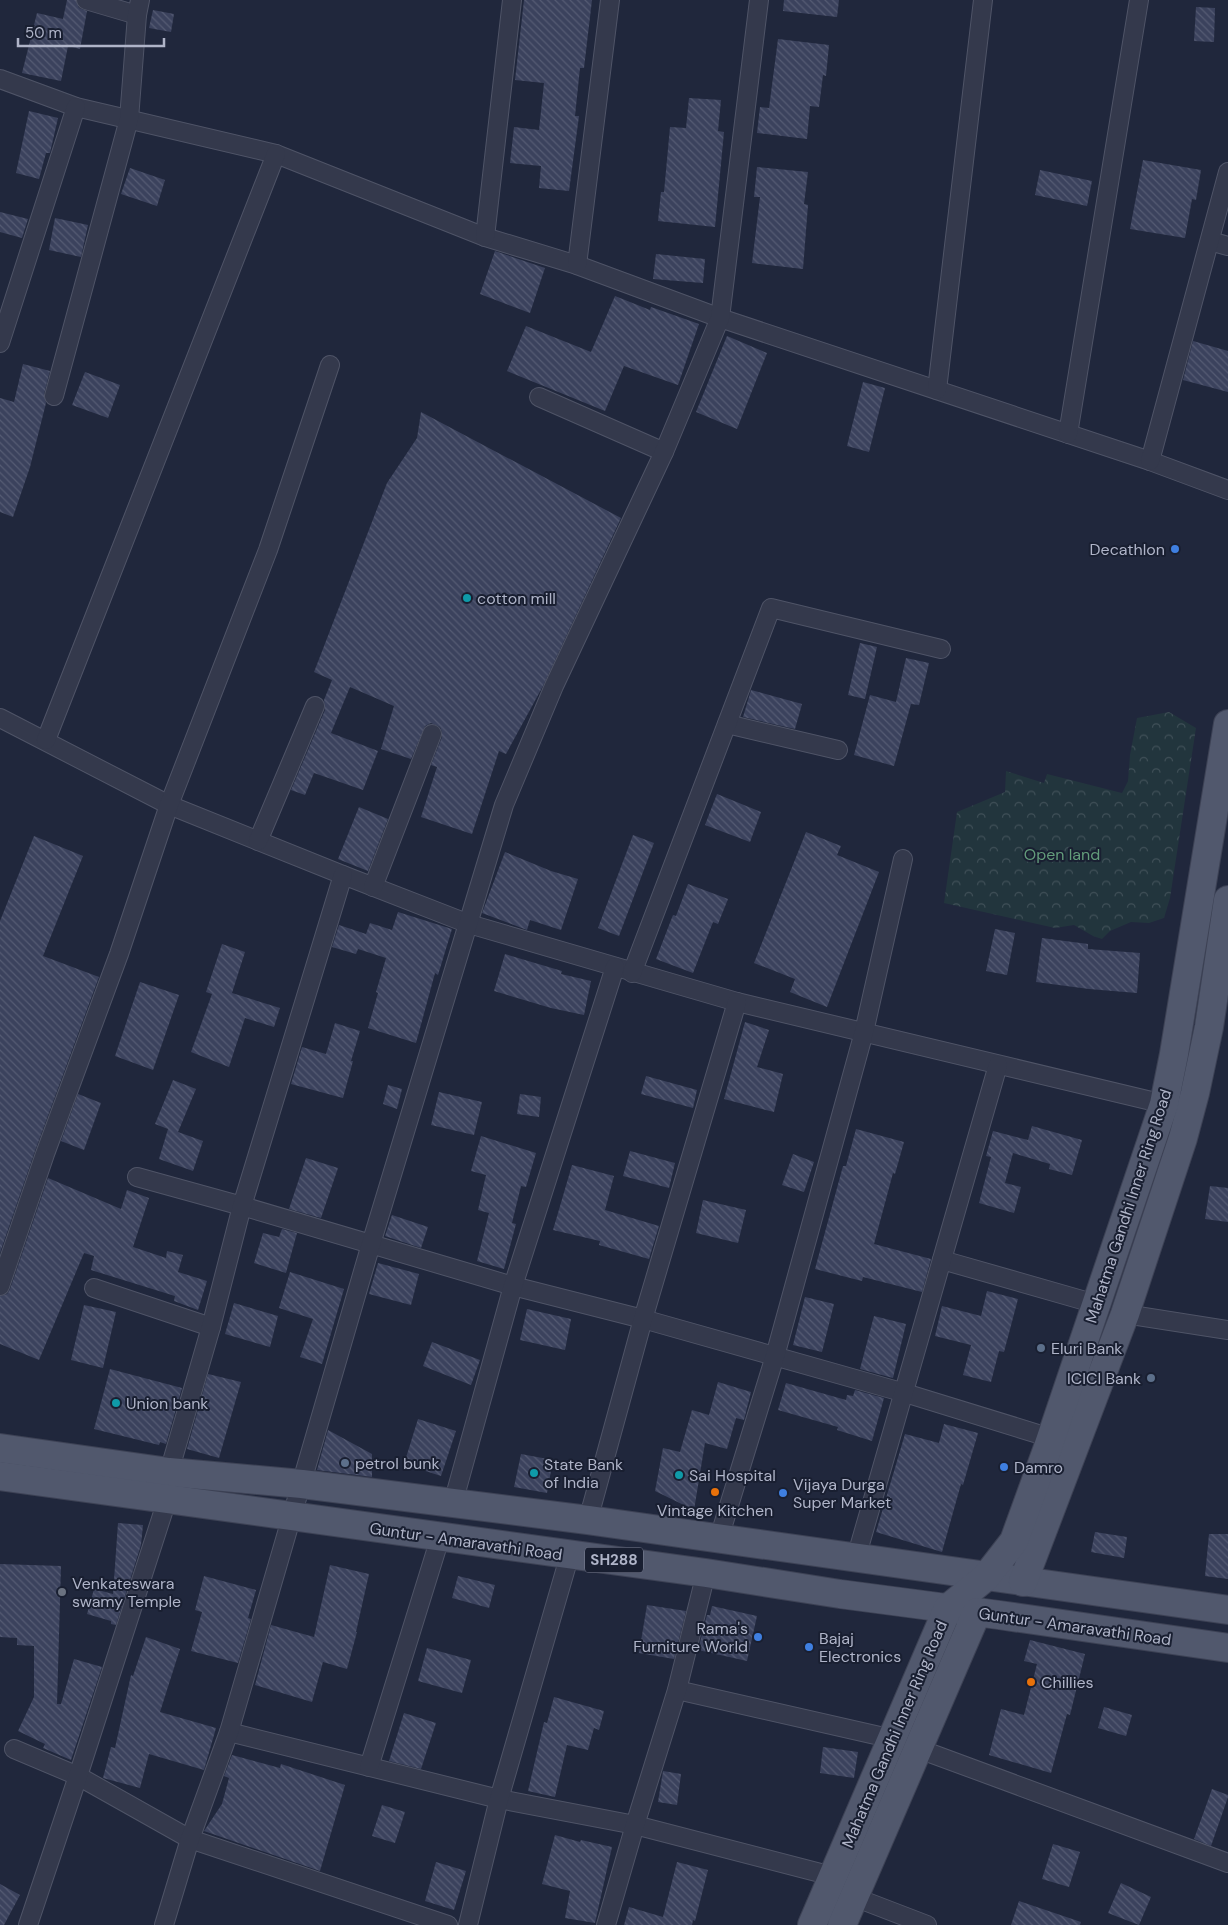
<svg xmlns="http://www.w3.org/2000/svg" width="1228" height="1925" font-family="'DM Sans',sans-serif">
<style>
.forest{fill:url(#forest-crowns)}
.building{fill:url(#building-back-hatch)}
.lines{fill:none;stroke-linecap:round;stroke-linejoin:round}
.minor-casing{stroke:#4f5467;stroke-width:20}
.primary-casing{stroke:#3d4255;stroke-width:30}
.minor{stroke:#34394c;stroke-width:18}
.primary{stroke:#51586d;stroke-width:28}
.shop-dot{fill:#3f7fe0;stroke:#191f31;stroke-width:2}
.culture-dot{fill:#0f9aa8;stroke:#191f31;stroke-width:2}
.service-dot{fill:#5c6f8a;stroke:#191f31;stroke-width:2}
.food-dot{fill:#e8710a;stroke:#191f31;stroke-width:2}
.worship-dot{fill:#6b7280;stroke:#191f31;stroke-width:2}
.labels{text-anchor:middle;stroke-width:4;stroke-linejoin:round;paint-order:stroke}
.shield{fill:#191f31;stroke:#82879b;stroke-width:1}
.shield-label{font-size:15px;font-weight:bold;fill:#afb4c8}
.poi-label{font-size:16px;fill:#afb4c8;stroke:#191f31;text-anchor:start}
.park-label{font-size:16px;fill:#639c7b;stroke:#191f31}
.street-label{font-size:16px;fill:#afb4c8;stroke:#191f31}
</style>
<defs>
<pattern id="forest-crowns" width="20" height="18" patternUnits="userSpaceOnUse" patternTransform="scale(1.25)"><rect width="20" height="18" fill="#22353d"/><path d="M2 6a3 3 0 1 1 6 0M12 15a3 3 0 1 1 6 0" fill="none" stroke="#405058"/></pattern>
<pattern id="building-back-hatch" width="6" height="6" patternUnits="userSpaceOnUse" patternTransform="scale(1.25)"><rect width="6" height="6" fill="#3b425d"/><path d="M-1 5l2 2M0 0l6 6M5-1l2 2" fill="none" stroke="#555b73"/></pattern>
</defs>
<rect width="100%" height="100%" fill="#20273c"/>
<!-- forest -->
<polygon class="forest" points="1169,712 1196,728 1170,898 1164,918 1149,923 1131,922 1110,931 1102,939 1093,936 1074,925 1055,928 944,903 957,812 1005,792 1006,771 1044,783 1047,774 1122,793 1128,781 1130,755 1137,718"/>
<!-- building -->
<g class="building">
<polygon points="67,0 76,0 79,8 87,11 80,49 68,46 61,81 22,73 37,13 63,19"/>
<polygon points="524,0 592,0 584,68 580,68 575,116 579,116 569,191 539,188 541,166 510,163 514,127 539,130 544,83 515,80"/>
<polygon points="784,0 839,0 837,17 783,11"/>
<polygon points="1196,7 1215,8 1214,42 1194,41"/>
<polygon points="153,10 174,14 171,32 149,28"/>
<polygon points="778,39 829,45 826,76 823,75 819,107 810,106 807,139 757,133 760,107 769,108"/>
<polygon points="689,98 721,100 718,131 724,132 715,227 658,221 661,192 664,192 670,127 686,128"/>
<polygon points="29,111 58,118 50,153 46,153 39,179 16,173"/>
<polygon points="1143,160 1201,170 1196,200 1192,199 1185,238 1130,229"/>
<polygon points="757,167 808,172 804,204 808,205 803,269 752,263 760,197 754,197"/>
<polygon points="130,168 165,180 157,206 121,194"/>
<polygon points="1040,170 1092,181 1087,206 1035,195"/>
<polygon points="0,212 28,219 22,238 0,232"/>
<polygon points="55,218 88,225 81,257 49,250"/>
<polygon points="495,251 545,268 530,313 480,294"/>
<polygon points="656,254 705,259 703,283 653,279"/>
<polygon points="615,296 650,310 651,307 699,324 678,385 624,366 605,411 507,371 526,326 591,352"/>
<polygon points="727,336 767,353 737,429 696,412"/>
<polygon points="1193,341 1228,351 1228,392 1183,380"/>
<polygon points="23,364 50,371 44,394 46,403 30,467 13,517 0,512 0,398 14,402"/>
<polygon points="85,372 120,385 108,418 72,405"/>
<polygon points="863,382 885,388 869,452 847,446"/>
<polygon points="421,412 621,518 543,686 506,754 499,751 472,834 421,817 437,767 431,765 442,737 442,732 440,727 431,723 425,726 411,759 381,749 394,706 350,687 331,733 378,751 363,790 314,773 305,795 291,790 325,710 324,700 332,680 314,672 387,483 417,438"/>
<polygon points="860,643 877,647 865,699 848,695"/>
<polygon points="906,658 929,663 919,705 911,704 894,766 854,755 870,695 896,702"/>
<polygon points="751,690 802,704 795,729 743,717"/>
<polygon points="717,794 761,812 750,842 705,825"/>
<polygon points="359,807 388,819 368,871 338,859"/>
<polygon points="806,832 841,846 837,855 879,872 827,1007 790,992 795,979 754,963"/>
<polygon points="633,835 654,843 619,936 598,928"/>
<polygon points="34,836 83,856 43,956 99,977 35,1151 0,1253 0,921"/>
<polygon points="505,852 551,871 578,879 561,930 530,920 527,930 482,913"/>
<polygon points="688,884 728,899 718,924 713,922 693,973 656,959 673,915 676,916"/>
<polygon points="398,912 452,929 438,975 435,973 416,1043 368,1028 378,993 376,992 386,958 358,949 356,954 332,947 339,925 366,934 370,923 392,930"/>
<polygon points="995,929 1015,933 1007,975 986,971"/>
<polygon points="1042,938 1088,944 1088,949 1140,953 1137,993 1089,989 1036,982"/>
<polygon points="222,944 245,952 232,993 280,1008 274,1027 245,1018 229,1067 191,1052 212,994 206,992"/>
<polygon points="505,954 562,971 561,974 591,981 584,1015 551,1008 494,991"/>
<polygon points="140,982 179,995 153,1070 115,1056"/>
<polygon points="745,1022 769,1030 757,1067 783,1074 774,1112 724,1099"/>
<polygon points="335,1023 360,1031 351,1061 353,1061 343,1098 291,1084 302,1047 326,1054"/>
<polygon points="646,1076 697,1090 693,1108 641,1094"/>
<polygon points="173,1080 196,1089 178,1132 203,1141 193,1171 159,1159 168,1129 155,1124"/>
<polygon points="388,1085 402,1089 397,1109 383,1104"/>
<polygon points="439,1092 482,1102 474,1135 431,1125"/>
<polygon points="78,1094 101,1103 84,1150 61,1141"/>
<polygon points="520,1094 541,1097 539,1117 517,1114"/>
<polygon points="1032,1126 1082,1140 1072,1175 1049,1169 1050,1164 1013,1153 1005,1183 1021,1187 1014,1213 979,1203 991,1157 986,1156 993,1131 1028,1140"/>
<polygon points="856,1129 904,1142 895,1174 893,1173 874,1244 931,1259 922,1292 863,1277 862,1281 815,1269 843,1166 846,1166"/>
<polygon points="481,1136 536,1153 526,1187 521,1186 512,1223 516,1224 504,1269 477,1261 489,1213 478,1210 486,1175 471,1171"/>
<polygon points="630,1151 675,1163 669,1188 623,1176"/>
<polygon points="793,1154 814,1162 804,1192 782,1185"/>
<polygon points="306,1158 338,1168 321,1218 289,1209"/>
<polygon points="572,1165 614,1176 605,1210 659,1226 649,1259 599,1245 600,1241 553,1230"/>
<polygon points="48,1178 121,1209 127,1190 149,1198 133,1247 166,1258 167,1251 183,1255 178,1272 207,1281 198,1310 174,1301 175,1296 91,1270 94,1256 84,1253 39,1360 0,1344 0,1296 7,1294 10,1289"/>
<polygon points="1210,1186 1228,1188 1228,1222 1205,1219"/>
<polygon points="703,1200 746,1210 738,1243 696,1233"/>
<polygon points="392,1215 428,1227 421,1248 385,1236"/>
<polygon points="282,1229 297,1233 286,1273 254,1263 263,1233 279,1237"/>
<polygon points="378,1263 419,1274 411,1305 369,1294"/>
<polygon points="290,1272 344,1289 322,1364 300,1357 313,1319 279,1308"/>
<polygon points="987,1291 1018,1299 1004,1352 999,1351 991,1382 963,1375 971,1345 935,1336 942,1306 981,1316"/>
<polygon points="805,1297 834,1304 822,1352 793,1345"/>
<polygon points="234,1303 278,1316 270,1347 225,1334"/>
<polygon points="84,1305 116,1312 103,1368 71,1360"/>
<polygon points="527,1309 571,1319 565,1350 520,1340"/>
<polygon points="874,1316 906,1324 893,1378 860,1369"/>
<polygon points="432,1342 480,1360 471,1385 423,1366"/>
<polygon points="110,1369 182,1388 166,1444 160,1442 159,1445 94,1429"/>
<polygon points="208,1374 241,1382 219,1458 187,1449"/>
<polygon points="718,1382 751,1392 744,1420 736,1418 727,1449 705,1443 694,1510 655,1491 663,1448 680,1452 692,1410 709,1415"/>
<polygon points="786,1383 846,1400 847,1395 853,1396 855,1390 884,1398 872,1441 837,1430 838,1427 778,1410"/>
<polygon points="418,1419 456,1431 441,1476 404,1464"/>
<polygon points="944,1424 978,1433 963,1485 961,1484 942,1552 876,1532 905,1434 939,1443"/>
<polygon points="328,1430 372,1454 372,1477 317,1470"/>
<polygon points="521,1454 553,1460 547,1493 514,1487"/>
<polygon points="118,1523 143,1525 141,1545 116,1625 111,1624 111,1621 87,1614 94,1589 113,1594"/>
<polygon points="1095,1532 1127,1537 1124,1558 1091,1552"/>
<polygon points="1209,1534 1228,1534 1228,1579 1205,1576"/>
<polygon points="0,1564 61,1566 57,1704 61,1704 74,1659 102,1667 71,1760 43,1748 45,1744 18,1731 34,1697 34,1646 17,1645 17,1638 0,1637"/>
<polygon points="330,1565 369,1574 356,1632 357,1632 347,1669 323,1662 312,1702 255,1685 271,1625 314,1637"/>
<polygon points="204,1576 256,1590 248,1618 251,1619 238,1663 191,1651 202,1612 195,1610"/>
<polygon points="458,1576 495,1585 489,1608 452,1598"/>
<polygon points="647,1605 686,1611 674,1659 639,1653"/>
<polygon points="712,1606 757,1616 747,1661 698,1650 707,1615 710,1615"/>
<polygon points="146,1637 180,1649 160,1712 216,1728 204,1770 149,1754 140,1788 103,1778 111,1747 115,1748 131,1675 133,1676"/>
<polygon points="1030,1640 1085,1654 1070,1715 1067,1714 1051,1773 989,1755 1001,1709 1024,1715 1037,1664 1024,1661"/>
<polygon points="427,1648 471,1660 462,1693 418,1681"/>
<polygon points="554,1697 604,1711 599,1730 594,1728 588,1750 567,1745 555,1797 528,1791 544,1722 547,1723"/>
<polygon points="1104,1707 1132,1715 1126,1736 1098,1728"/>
<polygon points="404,1713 436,1723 421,1769 389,1761"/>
<polygon points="823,1747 858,1752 854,1778 820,1773"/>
<polygon points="232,1755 280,1768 281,1764 345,1785 320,1871 204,1831 222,1804 229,1778 224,1776"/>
<polygon points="663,1771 681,1774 677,1805 658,1802"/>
<polygon points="1212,1789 1228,1795 1228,1797 1211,1846 1194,1839"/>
<polygon points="382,1805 405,1812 395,1843 372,1836"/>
<polygon points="555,1835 580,1842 581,1840 612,1847 595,1923 565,1918 570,1891 542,1884"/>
<polygon points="1053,1844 1080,1852 1069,1887 1042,1879"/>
<polygon points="436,1862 466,1871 454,1910 425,1901"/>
<polygon points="677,1862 708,1870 695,1921 693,1920 692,1925 624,1925 629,1907 663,1917"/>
<polygon points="1121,1883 1151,1897 1139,1925 1108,1913"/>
<polygon points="0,1884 20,1895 4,1925 0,1925"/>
<polygon points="1019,1901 1081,1922 1080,1925 1011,1925"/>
</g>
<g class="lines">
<defs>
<g id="minor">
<polyline points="86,0 137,15"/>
<polyline points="0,79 76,107 276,154 485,237 577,265 720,318 1150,461 1228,490"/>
<polyline points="485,237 512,0"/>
<polyline points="1210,241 1228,246"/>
<polyline points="577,265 610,0"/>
<polyline points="0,343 76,107"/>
<polyline points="937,390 983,0"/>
<polyline points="54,396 129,119 137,15 140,0"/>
<polyline points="539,397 664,452"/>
<polyline points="1068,434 1139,0"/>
<polyline points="1150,461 1228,172"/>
<polyline points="0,718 169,805 343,875 469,924 737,1002 1164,1104"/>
<polyline points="727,724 838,750"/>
<polyline points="46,740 276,154"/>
<polyline points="258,841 315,706"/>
<polyline points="373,887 432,734"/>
<polyline points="632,973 771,608 941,649"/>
<polyline points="137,1177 242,1206 513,1286 643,1319 905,1393 1051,1438"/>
<polyline points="942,1260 1096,1304"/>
<polyline points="0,1286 45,1154 119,954 169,805 268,550 330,365"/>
<polyline points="94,1288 211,1327"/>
<polyline points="1125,1314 1228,1330"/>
<polyline points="169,1472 211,1327 242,1206 343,875"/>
<polyline points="453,1503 513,1286 615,967"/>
<polyline points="588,1520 643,1319 737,1002"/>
<polyline points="719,1538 775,1356 864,1032 903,859"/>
<polyline points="856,1558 998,1065"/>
<polyline points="677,1690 893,1739"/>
<polyline points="229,1732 499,1799 635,1825 832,1876"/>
<polyline points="14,1749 78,1776 190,1839 448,1925"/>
<polyline points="919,1749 1228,1863"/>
<polyline points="369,1767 440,1538"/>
<polyline points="854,1897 927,1925"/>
<polyline points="28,1925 78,1776 167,1500"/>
<polyline points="164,1925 190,1839 229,1732 371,1244 504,805 554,686 664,452 720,318 759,0"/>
<polyline points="468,1925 499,1799 570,1554"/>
<polyline points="606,1925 635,1825 677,1690 706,1573"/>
</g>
<g id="primary">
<polyline points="0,1448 169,1472 302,1484 588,1520 1228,1610"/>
<polyline points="0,1476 706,1573 840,1594 999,1615 1228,1648"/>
<polyline points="1023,1582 1125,1314 1183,1138 1195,1093 1209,1027 1228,900"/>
<polyline points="812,1925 948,1608 986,1577 1014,1541 1047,1450 1164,1104 1174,1054 1228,724"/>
<polyline points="842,1925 977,1612"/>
</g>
</defs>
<!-- minor casing -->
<use href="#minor" class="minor-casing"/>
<!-- primary casing -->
<use href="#primary" class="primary-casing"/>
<!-- minor -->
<use href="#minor" class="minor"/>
<!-- primary -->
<use href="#primary" class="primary"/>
</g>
<!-- markers -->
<g class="shop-dot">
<circle cx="1175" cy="549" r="5"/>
<circle cx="1004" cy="1467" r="5"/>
<circle cx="783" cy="1493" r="5"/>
<circle cx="758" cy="1637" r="5"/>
<circle cx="809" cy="1647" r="5"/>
</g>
<g class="culture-dot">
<circle cx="467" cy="598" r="5"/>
<circle cx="116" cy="1403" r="5"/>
<circle cx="534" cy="1473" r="5"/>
<circle cx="679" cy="1475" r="5"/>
</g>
<g class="service-dot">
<circle cx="1041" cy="1348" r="5"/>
<circle cx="1151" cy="1378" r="5"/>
<circle cx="345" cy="1463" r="5"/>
</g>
<g class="food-dot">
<circle cx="715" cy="1492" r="5"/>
<circle cx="1031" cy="1682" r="5"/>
</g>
<circle class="worship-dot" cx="62" cy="1592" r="5"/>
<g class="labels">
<!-- shield labels -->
<rect class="shield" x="585" y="1547.5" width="58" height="25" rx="4"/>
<g class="shield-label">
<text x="614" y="1565">SH288</text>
</g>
<!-- poi labels -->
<g class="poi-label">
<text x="1165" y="555" text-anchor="end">Decathlon</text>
<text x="477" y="604">cotton mill</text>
<text x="1051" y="1354">Eluri Bank</text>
<text x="1141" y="1384" text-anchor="end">ICICI Bank</text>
<text x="126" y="1409">Union bank</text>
<text x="355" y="1469">petrol bunk</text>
<text x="544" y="1470">State Bank<tspan x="544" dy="18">of India</tspan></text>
<text x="1014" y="1473">Damro</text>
<text x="689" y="1481">Sai Hospital</text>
<text x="793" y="1490">Vijaya Durga<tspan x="793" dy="18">Super Market</tspan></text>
<text x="715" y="1516" text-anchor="middle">Vintage Kitchen</text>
<text x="72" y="1589">Venkateswara<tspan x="72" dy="18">swamy Temple</tspan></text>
<text x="748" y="1634" text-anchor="end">Rama's<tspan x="748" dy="18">Furniture World</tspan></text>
<text x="819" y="1644">Bajaj<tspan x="819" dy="18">Electronics</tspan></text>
<text x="1041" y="1688">Chillies</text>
</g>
<!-- park labels -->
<g class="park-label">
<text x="1062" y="860">Open land</text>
</g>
<!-- street labels -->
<g class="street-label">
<text transform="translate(1128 1206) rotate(-72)" y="6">Mahatma Gandhi Inner Ring Road</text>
<text transform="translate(466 1541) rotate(8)" y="6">Guntur - Amaravathi Road</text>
<text transform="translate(1075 1626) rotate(8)" y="6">Guntur - Amaravathi Road</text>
<text transform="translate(894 1734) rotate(-67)" y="6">Mahatma Gandhi Inner Ring Road</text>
</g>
</g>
<!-- scale -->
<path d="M18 38v8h146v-8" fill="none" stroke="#afb4c8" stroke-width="2.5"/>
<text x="25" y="38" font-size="15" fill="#afb4c8" stroke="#191f31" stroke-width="4" paint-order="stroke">50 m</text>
</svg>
